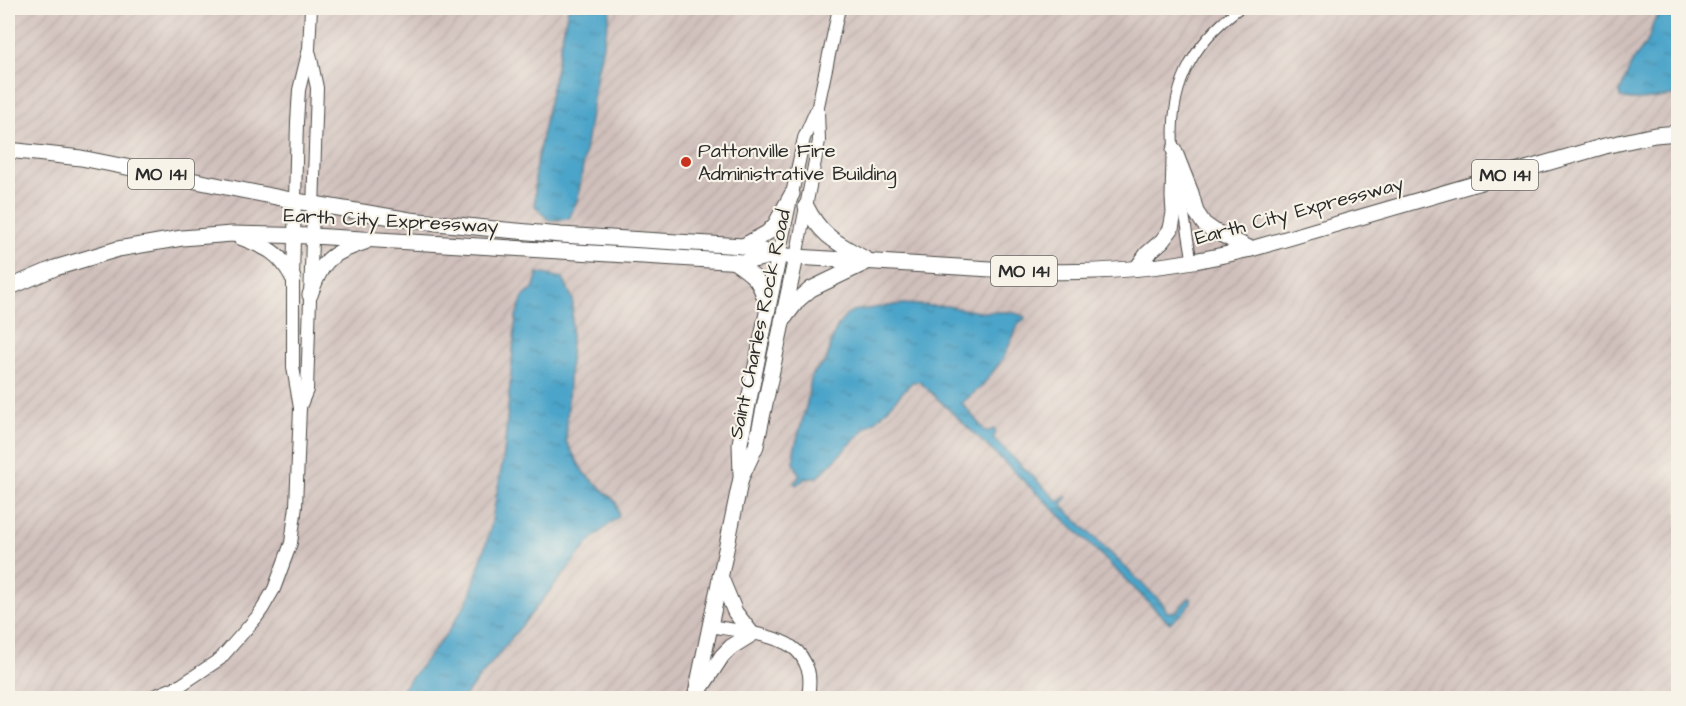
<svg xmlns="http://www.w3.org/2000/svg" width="1686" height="706" font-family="'Architects Daughter',sans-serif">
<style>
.industrial{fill:url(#industrial-furrows)}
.water{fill:url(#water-ripples);stroke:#3c687a;stroke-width:1.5}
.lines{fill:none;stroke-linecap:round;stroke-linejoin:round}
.minor-casing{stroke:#494743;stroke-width:11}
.tertiary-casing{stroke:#494743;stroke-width:14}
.primary-casing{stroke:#494743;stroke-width:17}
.trunk-casing{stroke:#494743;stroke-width:17}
.minor{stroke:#fff;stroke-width:9}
.tertiary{stroke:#fff;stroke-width:12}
.primary{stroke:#fff;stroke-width:15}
.trunk{stroke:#fff;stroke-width:15}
.poi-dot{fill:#c8321e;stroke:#f7f3e8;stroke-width:2}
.labels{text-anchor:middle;stroke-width:4.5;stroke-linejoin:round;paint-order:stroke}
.shield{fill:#f7f3e8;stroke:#686764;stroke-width:1.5}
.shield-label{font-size:18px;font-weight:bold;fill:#2b2b2b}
.poi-label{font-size:20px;fill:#2b2b2b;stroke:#f7f3e8;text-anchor:start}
.street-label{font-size:20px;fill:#2b2b2b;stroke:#f7f3e8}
</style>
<defs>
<pattern id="industrial-furrows" width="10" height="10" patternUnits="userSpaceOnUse" patternTransform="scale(1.5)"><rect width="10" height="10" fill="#d0c0bc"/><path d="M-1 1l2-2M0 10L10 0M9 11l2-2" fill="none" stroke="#b3a5a2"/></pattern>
<pattern id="water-ripples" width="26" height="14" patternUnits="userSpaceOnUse" patternTransform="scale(1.5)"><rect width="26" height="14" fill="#4ca4c9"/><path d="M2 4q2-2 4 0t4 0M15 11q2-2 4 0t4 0" fill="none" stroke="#3f86a3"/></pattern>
</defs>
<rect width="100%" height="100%" fill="#f7f3e8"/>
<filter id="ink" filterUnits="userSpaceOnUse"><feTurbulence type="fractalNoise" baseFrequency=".0167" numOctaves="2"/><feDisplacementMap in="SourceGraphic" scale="12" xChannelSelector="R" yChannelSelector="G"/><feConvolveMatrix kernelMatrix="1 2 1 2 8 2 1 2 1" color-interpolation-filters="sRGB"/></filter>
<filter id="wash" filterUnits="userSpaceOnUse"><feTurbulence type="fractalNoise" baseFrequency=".008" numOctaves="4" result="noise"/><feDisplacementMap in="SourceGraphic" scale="24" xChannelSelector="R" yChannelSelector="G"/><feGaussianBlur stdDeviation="1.35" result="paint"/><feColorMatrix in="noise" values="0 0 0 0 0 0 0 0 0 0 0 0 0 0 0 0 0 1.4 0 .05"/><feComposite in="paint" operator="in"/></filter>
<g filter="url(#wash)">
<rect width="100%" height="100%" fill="#f0e4c8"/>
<!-- industrial -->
<rect class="industrial" x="8" y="8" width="1670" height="690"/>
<!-- water -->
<g class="water">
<polygon points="568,8 611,8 597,73 578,198 569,219 549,220 535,206 535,171"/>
<path d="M1664,8H1678V95C1664,97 1632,104 1620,97V92L1632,62L1647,42L1651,32L1653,23Z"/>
<polygon points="538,273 563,278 573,300 566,441 584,473 616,502 619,516 591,540 463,698 395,698 448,632 469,598 490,531 504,454 516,316 523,297 533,289"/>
<path d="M903,304L934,306H947L979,312H1011L1024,316L1025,319L1019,323L1004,357L982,386L962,403L985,431H989L994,429L996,433L994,436V439L1056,499L1060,502L1066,496L1067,498L1062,504L1064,508L1163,604L1167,612L1177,611L1188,599L1191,598V603L1183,613L1170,623L1166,620L1088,542L920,382H912L878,419L866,428L818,477L805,479L796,485L794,483L800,476L794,463V450L807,403L811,378L816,370L826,362C831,343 834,323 852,311Z"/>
</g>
</g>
<g filter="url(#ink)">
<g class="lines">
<defs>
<g id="minor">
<path d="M1174,153C1168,90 1190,45 1240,8"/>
<polyline points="1179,181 1192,261"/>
</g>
<g id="tertiary">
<polyline points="779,255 804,138 818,106 839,8"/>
<polyline points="796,257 819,141 818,110"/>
<polyline points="300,407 307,390 317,88 310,54"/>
<path d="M710,626C732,630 775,634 792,647C800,652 805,661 808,670C811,679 809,689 808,698"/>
<polyline points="149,698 181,685 220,659 256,618 263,608 274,589 291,543 296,506 300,408 293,367 293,278 297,122 299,90 309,49 311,8"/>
</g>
<g id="primary">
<polyline points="741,475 740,443 779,255"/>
<polyline points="701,688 722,656 731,647 752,634 735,612 720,576"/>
<polyline points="695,698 741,478 756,446 796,257"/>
</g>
<g id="trunk">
<path d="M8,150L81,158L296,201L410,220L495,229L561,235L743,246L779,255L796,257L1023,271C1080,273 1137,271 1193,261C1212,258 1232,253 1251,249L1605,146L1655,135L1678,133"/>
<polyline points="1174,150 1191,193 1196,212 1204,224 1214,231 1251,249"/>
<path d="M806,206C822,238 838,243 867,260"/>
<path d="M240,237C266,247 280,252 293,278"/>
<polyline points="743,246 767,233 775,225 792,194"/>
<path d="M733,261C757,277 760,280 768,309"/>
<polyline points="1137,268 1147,254 1162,241 1171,229 1174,213 1173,197 1174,159"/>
<polyline points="8,288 55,268 118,249 182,238 232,234 312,236 743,262 773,256"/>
<path d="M310,295C322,260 329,254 365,242"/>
<polyline points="782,321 798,300 811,289 869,261"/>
</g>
</defs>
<!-- minor casing -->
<use href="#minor" class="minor-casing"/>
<!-- tertiary casing -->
<use href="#tertiary" class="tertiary-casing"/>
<!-- primary casing -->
<use href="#primary" class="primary-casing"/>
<!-- trunk casing -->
<use href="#trunk" class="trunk-casing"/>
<!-- minor -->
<use href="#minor" class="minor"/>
<!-- tertiary -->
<use href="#tertiary" class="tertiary"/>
<!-- primary -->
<use href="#primary" class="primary"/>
<!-- trunk -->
<use href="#trunk" class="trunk"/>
</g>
</g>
<!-- markers -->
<circle class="poi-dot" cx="686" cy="162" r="6"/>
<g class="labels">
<!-- shield labels -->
<g class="shield">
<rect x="128" y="159" width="66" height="30" rx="4.5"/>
<rect x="1472" y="160" width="66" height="30" rx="4.5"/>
<rect x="991" y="256" width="66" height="30" rx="4.5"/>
</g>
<g class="shield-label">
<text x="161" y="180">MO 141</text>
<text x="1505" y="181">MO 141</text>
<text x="1024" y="277">MO 141</text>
</g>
<!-- poi labels -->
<g class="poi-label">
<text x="698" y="157">Pattonville Fire<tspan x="698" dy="23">Administrative Building</tspan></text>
</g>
<!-- street labels -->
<g class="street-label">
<text transform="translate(1299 210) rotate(-15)" y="7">Earth City Expressway</text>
<text transform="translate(391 220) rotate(3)" y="7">Earth City Expressway</text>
<text transform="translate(759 324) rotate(-78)" y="7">Saint Charles Rock Road</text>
</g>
</g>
<!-- margin -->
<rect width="1686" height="706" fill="none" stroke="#f7f3e8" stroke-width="30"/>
</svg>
